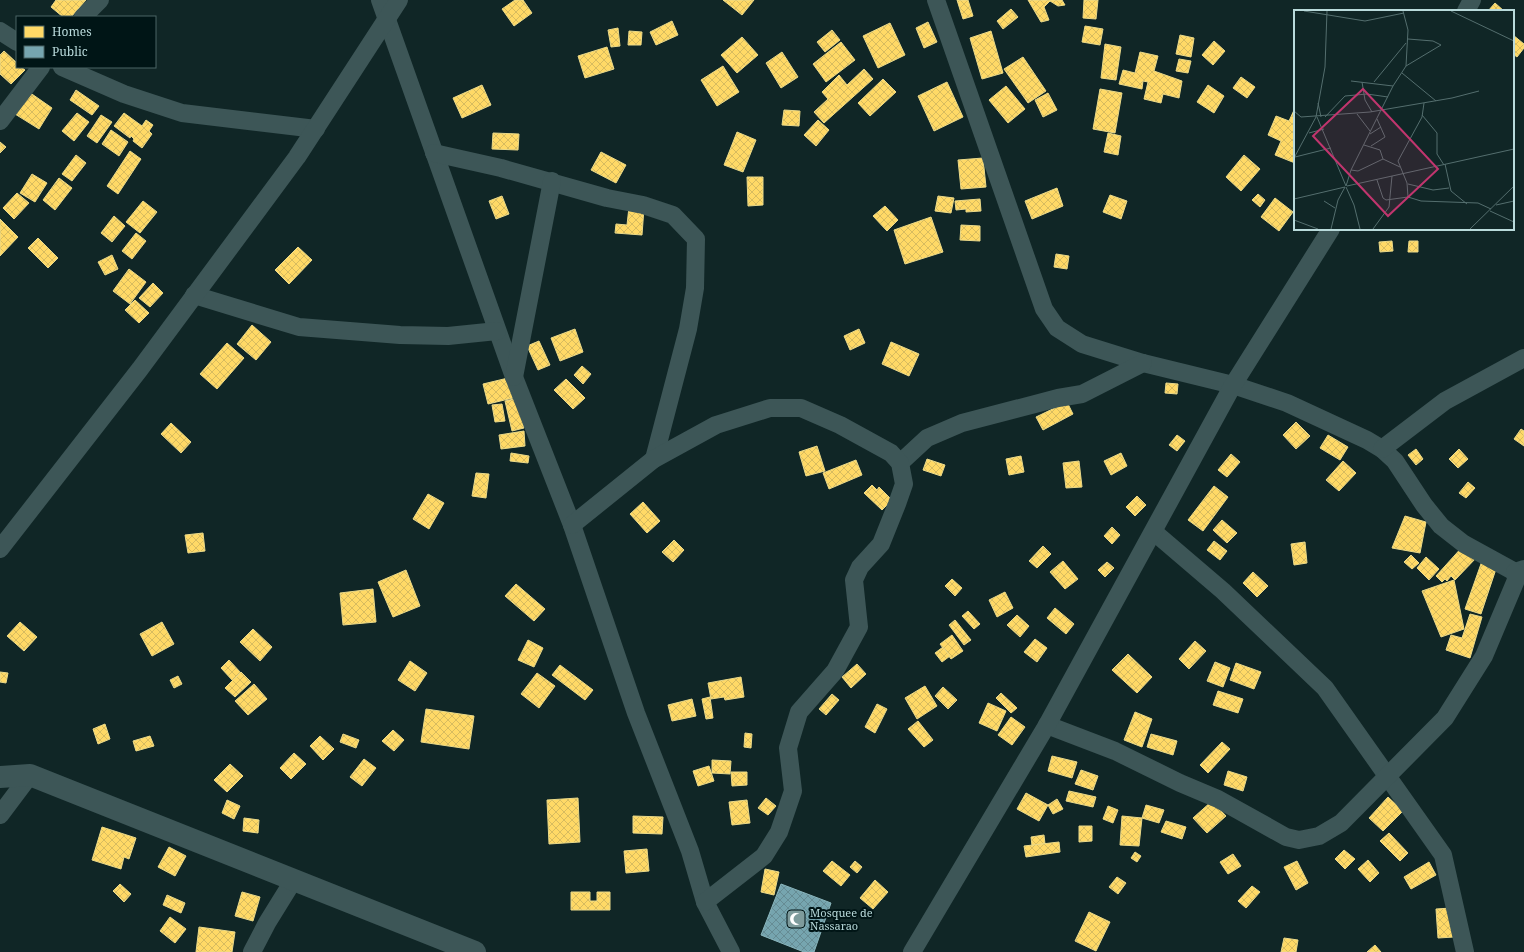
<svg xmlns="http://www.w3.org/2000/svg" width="1524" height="952" font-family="'Noto Serif',serif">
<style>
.homes{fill:url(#homes-cross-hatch);stroke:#ead989}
.public{fill:url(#public-cross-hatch);stroke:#8ab5bc}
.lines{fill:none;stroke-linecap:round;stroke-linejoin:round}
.minor{stroke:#3d5657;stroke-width:18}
.tertiary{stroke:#3d5657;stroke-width:22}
.labels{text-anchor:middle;stroke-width:4;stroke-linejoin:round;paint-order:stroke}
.poi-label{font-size:11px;fill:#b9dadb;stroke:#001516;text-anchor:start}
.inset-road{fill:none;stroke:#546e6e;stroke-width:1}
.view{fill:#c1356e;fill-opacity:0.15;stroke:#c1356e;stroke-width:2}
.inset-edge{fill:none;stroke:#b9dadb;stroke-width:2}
</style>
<defs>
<pattern id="homes-cross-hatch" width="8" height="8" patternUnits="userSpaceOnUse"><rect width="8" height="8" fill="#ffd966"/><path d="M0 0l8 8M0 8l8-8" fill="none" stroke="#d7bb5f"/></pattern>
<pattern id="public-cross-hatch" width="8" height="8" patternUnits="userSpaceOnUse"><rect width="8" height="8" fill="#76a5af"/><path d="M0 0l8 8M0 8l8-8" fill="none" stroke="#668c94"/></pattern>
</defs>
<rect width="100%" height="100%" fill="#102626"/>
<!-- homes -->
<g class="homes">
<polygon points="56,0 86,0 71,17 63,17 51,7"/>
<polygon points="515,0 523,0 532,13 514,26 502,9"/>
<polygon points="723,0 754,0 742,15"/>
<polygon points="957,0 968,0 973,16 963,19"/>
<polygon points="1028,0 1062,0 1065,5 1058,6 1050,1 1044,7 1049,20 1041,22"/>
<polygon points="1084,0 1098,0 1096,19 1083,18"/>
<polygon points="1495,3 1504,11 1488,11"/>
<polygon points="1011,9 1018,17 1003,29 997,21"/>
<polygon points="672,21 678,35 656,45 650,32"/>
<polygon points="928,22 937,42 924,48 916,28"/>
<polygon points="890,23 905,55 878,68 863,36"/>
<polygon points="1085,26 1103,29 1100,45 1082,42"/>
<polygon points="618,28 620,46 611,47 608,30"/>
<polygon points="832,30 840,40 825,52 817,42"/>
<polygon points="629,31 642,32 641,45 628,45"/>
<polygon points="991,31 1003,73 982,79 970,38"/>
<polygon points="1180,35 1194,38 1191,57 1176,54"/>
<polygon points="1513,35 1524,44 1524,48 1517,57 1513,54"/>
<polygon points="742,37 758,55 737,73 721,55"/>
<polygon points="1214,41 1225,51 1213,65 1202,55"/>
<polygon points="841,42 855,60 826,82 813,64"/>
<polygon points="1105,44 1121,47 1116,80 1101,78"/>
<polygon points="607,47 614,69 585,78 578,56"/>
<polygon points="4,51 17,63 17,67 21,67 25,70 11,84 0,74 0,55"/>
<polygon points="782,52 798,77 781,88 766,63"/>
<polygon points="1140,52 1158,56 1154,71 1182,81 1179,98 1163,94 1161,103 1144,99 1148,82 1143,81 1142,89 1119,84 1123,70 1135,73"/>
<polygon points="1023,57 1046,91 1028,103 1004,69"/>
<polygon points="1179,59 1191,61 1188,73 1176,71"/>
<polygon points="723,66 739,92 717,106 701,80"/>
<polygon points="864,69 873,79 824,123 814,112 828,99 822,92 839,75 847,85"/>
<polygon points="1241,77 1255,87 1247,98 1233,88"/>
<polygon points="883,79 896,92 870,116 858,103"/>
<polygon points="947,82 963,117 934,131 918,96"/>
<polygon points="482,85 491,105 462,118 453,98"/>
<polygon points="1208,85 1224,96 1214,113 1197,102"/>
<polygon points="1006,86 1025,109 1008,123 989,100"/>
<polygon points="1100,89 1122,93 1115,133 1093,129"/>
<polygon points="76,90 99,106 92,115 70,100"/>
<polygon points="29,92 52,108 39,129 15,114"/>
<polygon points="1048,93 1057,110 1043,117 1035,100"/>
<polygon points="1295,108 1295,163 1275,155 1281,141 1268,135 1276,116 1289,121"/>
<polygon points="784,110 800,111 799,126 782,125"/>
<polygon points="77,113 89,122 74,141 62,131"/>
<polygon points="124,113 142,126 146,120 153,125 149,131 152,134 142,148 133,141 134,139 131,136 130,138 114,126"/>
<polygon points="101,115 112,122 97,143 87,136"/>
<polygon points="818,120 829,130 816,146 804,135"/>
<polygon points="111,130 128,142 119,156 102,144"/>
<polygon points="737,132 756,140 743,172 724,165"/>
<polygon points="493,133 519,134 518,150 492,149"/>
<polygon points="1108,133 1121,136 1118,155 1104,152"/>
<polygon points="0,142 6,147 0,153"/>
<polygon points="130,151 141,159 118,194 107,186"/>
<polygon points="601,152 626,165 616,183 591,170"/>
<polygon points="76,155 86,163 72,181 62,174"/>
<polygon points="1244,155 1260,169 1241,191 1226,177"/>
<polygon points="983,158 986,187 961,189 958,160"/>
<polygon points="32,174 47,183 35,202 20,193"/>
<polygon points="747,177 763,177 763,205 748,206"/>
<polygon points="59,178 72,188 55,210 43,200"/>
<polygon points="1057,188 1063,206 1032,219 1025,201"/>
<polygon points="17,193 29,203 14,219 3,208"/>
<polygon points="1258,194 1265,200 1260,207 1252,200"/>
<polygon points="1110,195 1127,201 1121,219 1103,212"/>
<polygon points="502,196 509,214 496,219 489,201"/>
<polygon points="938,196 954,198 951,213 935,211"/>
<polygon points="1275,198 1293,212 1279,231 1261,217"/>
<polygon points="980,199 981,211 966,212 966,209 956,210 955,201"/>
<polygon points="143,201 157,212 140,233 126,222"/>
<polygon points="885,206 898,220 887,231 873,216"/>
<polygon points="629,207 644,208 642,235 615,233 616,224 627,225"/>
<polygon points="114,216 125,226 112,242 101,233"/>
<polygon points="931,217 943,252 905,264 894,230"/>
<polygon points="0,219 18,237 0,256"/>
<polygon points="961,225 980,226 980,241 960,240"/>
<polygon points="136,233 146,241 132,259 122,251"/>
<polygon points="38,238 58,258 48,268 28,248"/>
<polygon points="1392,241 1393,251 1380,252 1379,242"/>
<polygon points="1409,241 1418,241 1418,252 1408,252"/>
<polygon points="298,247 312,260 289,284 275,270"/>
<polygon points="1056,254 1069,256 1067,269 1054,267"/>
<polygon points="112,255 118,269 105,275 98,262"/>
<polygon points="129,269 146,282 130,304 113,291"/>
<polygon points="153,283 163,293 150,307 139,298"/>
<polygon points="135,300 149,313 139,323 125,310"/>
<polygon points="252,325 271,342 256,360 237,344"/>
<polygon points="575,329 583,352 560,361 551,338"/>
<polygon points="859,329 865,343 850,350 844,336"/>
<polygon points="539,341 550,365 538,370 527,346"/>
<polygon points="891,342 919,354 909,376 882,364"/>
<polygon points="227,343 244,358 217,389 200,374"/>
<polygon points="582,366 591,374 583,384 574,375"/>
<polygon points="508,378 513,398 488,404 483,384"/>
<polygon points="566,379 585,398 573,409 554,390"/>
<polygon points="1166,383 1178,384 1177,394 1165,393"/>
<polygon points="518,398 524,428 512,431 505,401"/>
<polygon points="1067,402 1073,414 1043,430 1036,417"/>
<polygon points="502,404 505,421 495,422 492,405"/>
<polygon points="1296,422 1310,436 1296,449 1283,435"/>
<polygon points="171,423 191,442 181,453 161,434"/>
<polygon points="1521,429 1524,431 1524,446 1514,439"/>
<polygon points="524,431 525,446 501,449 499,435"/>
<polygon points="1177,435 1185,441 1177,451 1169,445"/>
<polygon points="1328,435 1348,447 1340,460 1320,448"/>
<polygon points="817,446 825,471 806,476 799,452"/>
<polygon points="1416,449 1423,459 1416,465 1408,455"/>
<polygon points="1459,449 1468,459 1458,468 1449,459"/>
<polygon points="511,453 529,456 528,463 510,461"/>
<polygon points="1121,453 1127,466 1111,475 1104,461"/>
<polygon points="1231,454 1240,462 1227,477 1218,470"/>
<polygon points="1021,456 1024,472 1009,475 1006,459"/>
<polygon points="927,459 945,465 941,476 923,470"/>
<polygon points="856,460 862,475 829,489 823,473"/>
<polygon points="1079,461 1082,487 1066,488 1063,463"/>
<polygon points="1343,461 1356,473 1339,491 1326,480"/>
<polygon points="476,473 489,474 486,498 472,496"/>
<polygon points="1468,482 1475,488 1466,498 1459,493"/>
<polygon points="872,485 877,490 879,487 892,500 882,510 864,493"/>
<polygon points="1214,486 1228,497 1203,531 1188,520"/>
<polygon points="428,494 444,503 429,529 413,519"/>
<polygon points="1137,496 1146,505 1135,516 1126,507"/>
<polygon points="643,502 660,521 647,533 630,514"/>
<polygon points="1405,516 1426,522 1420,553 1392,548"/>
<polygon points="1222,520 1237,533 1227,543 1213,530"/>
<polygon points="1112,527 1120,535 1112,544 1104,536"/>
<polygon points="203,533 205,551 188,553 185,535"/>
<polygon points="674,540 684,550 673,562 662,552"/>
<polygon points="1214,541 1227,551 1220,560 1207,550"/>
<polygon points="1305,542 1307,563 1294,565 1291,544"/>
<polygon points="1464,545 1477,557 1455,580 1451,576 1447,581 1445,579 1442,582 1436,576"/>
<polygon points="1043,546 1051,554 1037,568 1029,561"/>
<polygon points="1411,555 1419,563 1412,569 1404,562"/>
<polygon points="1426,557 1439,569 1429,580 1417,568"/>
<polygon points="1063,561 1078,579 1065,589 1050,572"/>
<polygon points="1482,561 1497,566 1481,614 1465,609"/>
<polygon points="1107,562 1114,568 1105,577 1098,570"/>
<polygon points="406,570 420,606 393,617 378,582"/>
<polygon points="1253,572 1268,586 1257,597 1243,583"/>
<polygon points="952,579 962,588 955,596 945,586"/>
<polygon points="1454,580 1464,629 1441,637 1422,591"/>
<polygon points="516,584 545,609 534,621 505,596"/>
<polygon points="373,589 376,622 343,625 340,593"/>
<polygon points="1005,592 1013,608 997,617 989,600"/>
<polygon points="1055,608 1074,624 1066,634 1047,618"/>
<polygon points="968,611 980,624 974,629 962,616"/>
<polygon points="1470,614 1482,617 1470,658 1446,650 1451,635 1462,638"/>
<polygon points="1017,615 1029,626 1020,637 1007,625"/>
<polygon points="955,620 971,640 964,645 949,625"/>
<polygon points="20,622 37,637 24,651 7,636"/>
<polygon points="162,622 174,644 152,656 140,634"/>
<polygon points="253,629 272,647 260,661 240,642"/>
<polygon points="952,635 963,651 951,659 940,644"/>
<polygon points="1035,639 1047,648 1037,662 1024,652"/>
<polygon points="528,640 543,648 534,667 518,660"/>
<polygon points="1195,641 1206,651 1189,669 1179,659"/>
<polygon points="943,647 950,656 942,662 935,653"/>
<polygon points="1128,654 1152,677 1137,693 1112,670"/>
<polygon points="229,660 241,673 233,681 221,668"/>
<polygon points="410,661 427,673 415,691 398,680"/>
<polygon points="1215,662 1230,668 1223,687 1207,681"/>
<polygon points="1236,663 1261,672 1254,689 1230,680"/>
<polygon points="857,664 866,674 851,688 842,677"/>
<polygon points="560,665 593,690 585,700 552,675"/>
<polygon points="0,672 8,673 6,683 0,682"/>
<polygon points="241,672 251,682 235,697 225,688"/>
<polygon points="537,673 555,686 539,708 521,694"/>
<polygon points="178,676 182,684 174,688 170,680"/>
<polygon points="741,677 744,697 725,700 724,697 711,699 708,683"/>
<polygon points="254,684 267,699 248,715 235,701"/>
<polygon points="925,686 937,706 917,719 905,698"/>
<polygon points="943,687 957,700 948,709 935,696"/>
<polygon points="1218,691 1243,699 1238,713 1213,705"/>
<polygon points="1001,693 1017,708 1011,713 996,698"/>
<polygon points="832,694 839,700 826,715 819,709"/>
<polygon points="710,697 713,718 706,719 702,699"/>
<polygon points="692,699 696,716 672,721 668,705"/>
<polygon points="988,703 1006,711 997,731 979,723"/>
<polygon points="877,704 887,709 875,733 865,727"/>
<polygon points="426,709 474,716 469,749 421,742"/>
<polygon points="1135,712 1152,719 1142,747 1124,740"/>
<polygon points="1011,717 1025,727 1012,745 998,735"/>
<polygon points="918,721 933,740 924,747 908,729"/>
<polygon points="105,724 110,739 98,744 93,729"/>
<polygon points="393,730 404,740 394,751 382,741"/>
<polygon points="745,733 752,734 751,748 744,747"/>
<polygon points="343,734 359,740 356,748 340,742"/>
<polygon points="1151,734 1177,741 1173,755 1147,747"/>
<polygon points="150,736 154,746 136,751 133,741"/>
<polygon points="320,736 334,749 323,760 310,746"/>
<polygon points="1222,742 1230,749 1208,773 1200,765"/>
<polygon points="294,753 306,764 291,779 280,768"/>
<polygon points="1052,756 1077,762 1072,778 1048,771"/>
<polygon points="364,759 376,768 362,786 350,777"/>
<polygon points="712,760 731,761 730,774 712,773"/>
<polygon points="230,764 243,776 227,792 214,780"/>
<polygon points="709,766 714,781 698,786 693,771"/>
<polygon points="1081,770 1098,776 1093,790 1075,784"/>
<polygon points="1228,771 1247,777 1243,791 1224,785"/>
<polygon points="731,772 747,772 747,785 732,786"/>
<polygon points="1069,791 1096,797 1093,807 1066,801"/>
<polygon points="1026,793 1048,805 1039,821 1017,809"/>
<polygon points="1388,797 1403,811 1383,831 1369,818"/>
<polygon points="578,798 580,842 549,844 547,800"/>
<polygon points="766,798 776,806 768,815 758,808"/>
<polygon points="1057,799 1063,809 1053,814 1048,805"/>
<polygon points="227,800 240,806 234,819 222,813"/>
<polygon points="747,800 750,823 732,825 729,802"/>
<polygon points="1212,801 1226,816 1207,833 1193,818"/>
<polygon points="1146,805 1164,810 1159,823 1142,818"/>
<polygon points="1108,806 1118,810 1113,823 1103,819"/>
<polygon points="633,816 663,817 662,834 633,833"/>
<polygon points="1122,816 1142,818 1139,846 1120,845"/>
<polygon points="244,818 259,820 258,833 243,831"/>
<polygon points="1166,821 1186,827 1182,839 1161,832"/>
<polygon points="1079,826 1092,826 1092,841 1079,842"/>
<polygon points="102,827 136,838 129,859 124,857 121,869 92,860"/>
<polygon points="1389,833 1408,853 1400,861 1380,841"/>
<polygon points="1044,835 1045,844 1032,846 1031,837"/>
<polygon points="1059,842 1060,852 1026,857 1024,846"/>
<polygon points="169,847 186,856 175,876 158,867"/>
<polygon points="647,849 649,871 626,873 624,851"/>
<polygon points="1344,850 1355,859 1345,869 1335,859"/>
<polygon points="1135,852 1141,856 1137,862 1131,858"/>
<polygon points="1233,854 1241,866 1228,874 1220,862"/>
<polygon points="1368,860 1379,873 1370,882 1358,869"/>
<polygon points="832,861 850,875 841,886 823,871"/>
<polygon points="855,861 862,867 857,873 850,867"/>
<polygon points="1297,861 1308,883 1296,890 1284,867"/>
<polygon points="1429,862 1436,875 1411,889 1404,877"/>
<polygon points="765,869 779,872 774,895 761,892"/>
<polygon points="1117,877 1126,883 1118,894 1109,887"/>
<polygon points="875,880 888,892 873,909 860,898"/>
<polygon points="120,884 131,894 124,902 113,891"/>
<polygon points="1252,886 1260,892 1246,908 1238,901"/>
<polygon points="242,892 260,897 253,921 235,916"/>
<polygon points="571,892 590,892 590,901 597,901 597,892 610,892 610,910 571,910"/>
<polygon points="167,895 185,903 181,913 163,905"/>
<polygon points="1451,908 1454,937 1438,938 1436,909"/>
<polygon points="1089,912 1110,922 1096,951 1075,941"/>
<polygon points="170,917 186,929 175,943 160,931"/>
<polygon points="199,927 235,932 232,952 196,952"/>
<polygon points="1284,938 1298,940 1296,952 1281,952"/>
<polygon points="1375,945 1381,952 1367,952"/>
</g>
<!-- public -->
<polygon class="public" points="781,884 831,903 814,952 804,952 761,935"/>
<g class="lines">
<!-- minor -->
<g class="minor">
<polyline points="380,0 514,377 572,525 636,713 690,851 705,902 731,952"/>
<polyline points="936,0 1044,309 1057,328 1082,344 1143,363 1233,385 1287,403 1367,440 1382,449 1395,461 1424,505 1441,526 1464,544 1515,572 1524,569"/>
<polyline points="1466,11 1472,0"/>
<polyline points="83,17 100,0"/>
<polyline points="0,31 17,42"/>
<polyline points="62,67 124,94 182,113 316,129"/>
<polyline points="0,121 41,67"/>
<polyline points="434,153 501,168 607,198 643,205 673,215 696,239 695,288 688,329 654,459"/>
<polyline points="194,295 299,327 400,335 448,336 497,331"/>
<polyline points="514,377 552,181"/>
<polyline points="1382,449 1445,401 1524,358"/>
<polyline points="900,463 927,438 962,423 1058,398 1082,394 1143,363"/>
<polyline points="572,525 654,459 716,425 770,408 801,408 840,425 891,453 900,463 904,484 897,504 881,544 860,567 854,580 859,627 835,671 799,712 788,748 793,791 779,832 764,856 705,902"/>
<polyline points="1154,532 1223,591 1325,688 1443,855 1465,952"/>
<polyline points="0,549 140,369 297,157 399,0"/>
<polyline points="1047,725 1115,751 1180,783 1218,799 1286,837 1299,840 1319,836 1341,823 1445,718 1484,656 1516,580 1515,572"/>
<polyline points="0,815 30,775"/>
<polyline points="252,952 267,923 293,881"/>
<polyline points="912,952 1047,725 1233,385 1331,229"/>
</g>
<!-- tertiary -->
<polyline class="tertiary" points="0,777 30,775 475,952"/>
</g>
<!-- icons -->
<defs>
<symbol id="mosque-square" viewBox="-11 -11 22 22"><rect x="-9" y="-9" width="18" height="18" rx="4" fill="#7e9b9c" stroke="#001516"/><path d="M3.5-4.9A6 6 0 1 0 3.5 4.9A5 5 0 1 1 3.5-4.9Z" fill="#fff"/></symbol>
</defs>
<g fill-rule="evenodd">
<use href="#mosque-square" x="785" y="908" width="22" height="22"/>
</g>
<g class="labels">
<!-- poi labels -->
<g class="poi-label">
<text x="810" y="917">Mosquee de<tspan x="810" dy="13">Nassarao</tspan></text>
</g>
</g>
<!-- overview -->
<g transform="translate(1294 10)">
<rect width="220" height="220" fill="#102626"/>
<path class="inset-road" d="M10,1L71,11L110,3M157,1L220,31M112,56L147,35L139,31L114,29M108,63L142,91M57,71L99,76M68,72L71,90L78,102M80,72L112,33M24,93L27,107M0,101L7,107L76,102L158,88L185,81M63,104L76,121M128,105L143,123V144L150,155M23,107L52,176M31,107L51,86L73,84L94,87M15,123L30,119M76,124L87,117M70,135L86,140L89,149M77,136L91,127L83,109M1,147L37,138M0,148L22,107L31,57L33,1M151,154L157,181L173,194M57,160L64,161L89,149L106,157M83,170L89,188L92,190L114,187L127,191L184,193L197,199M114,174L139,180L155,178M52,176L57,160L99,76L112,56L114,20L109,1M53,176L220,139M52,177L60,195L66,219M114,187L113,173L104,151L128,107L130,93M0,189L51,177M30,191L41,198M202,195L220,191M196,201L220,212M0,210L24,219M37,219L44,190L51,177M79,219L95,197L98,166M176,219L220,176"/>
<path class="view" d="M69,79L144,159L94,206L19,126Z"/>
<rect width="220" height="220" class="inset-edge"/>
</g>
<!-- legend -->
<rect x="16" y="16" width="140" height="52" fill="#001516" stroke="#4a6465"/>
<rect x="24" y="26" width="20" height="12" fill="#ffd966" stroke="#4a6465"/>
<text x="52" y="36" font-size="12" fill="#b9dadb">Homes</text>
<rect x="24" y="46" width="20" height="12" fill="#76a5af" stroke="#4a6465"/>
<text x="52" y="56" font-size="12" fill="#b9dadb">Public</text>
</svg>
